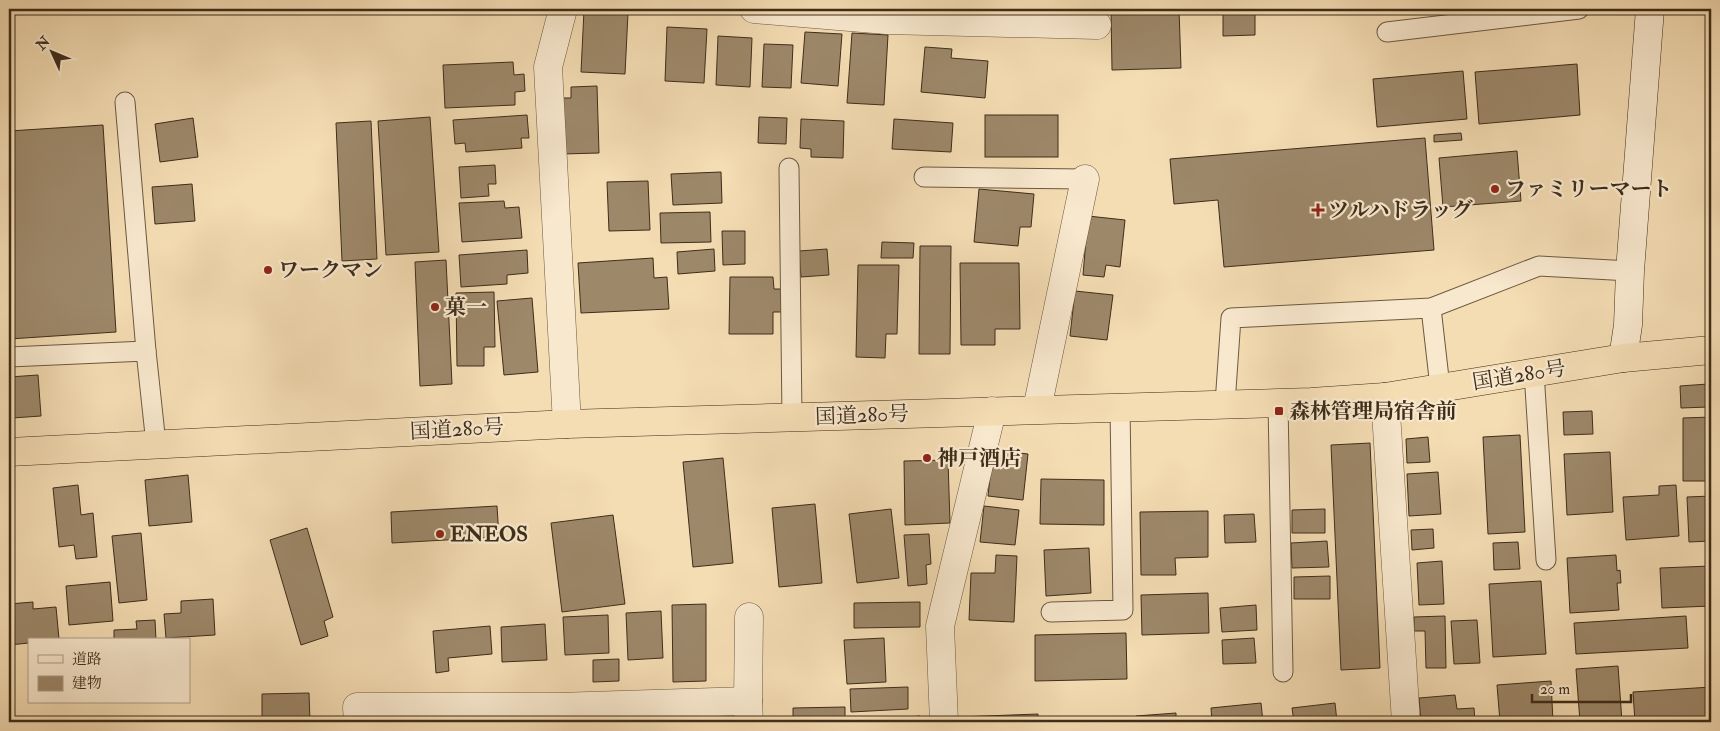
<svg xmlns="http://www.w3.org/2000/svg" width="1720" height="731" font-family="'IM FELL Double Pica','Noto Serif JP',serif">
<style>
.building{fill:#9d886a;stroke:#3e2d1a}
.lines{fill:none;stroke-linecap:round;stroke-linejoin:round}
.lane-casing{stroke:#6c5940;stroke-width:21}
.street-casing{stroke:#6c5940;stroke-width:29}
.secondary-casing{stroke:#3e2d1a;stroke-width:29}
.highway-casing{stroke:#3e2d1a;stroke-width:29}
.lane{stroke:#f8e8ce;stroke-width:19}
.street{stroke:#f8e8ce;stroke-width:28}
.secondary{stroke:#f8e8ce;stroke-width:28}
.highway{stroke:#f4dcb3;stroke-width:28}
.poi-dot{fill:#8f2418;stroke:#f8e8ce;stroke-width:2}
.labels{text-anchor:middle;stroke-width:4.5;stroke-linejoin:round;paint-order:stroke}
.poi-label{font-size:21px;font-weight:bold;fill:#3e2d1a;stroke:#f8e8ce;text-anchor:start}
.street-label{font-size:21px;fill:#3e2d1a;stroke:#f8e8ce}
</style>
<rect width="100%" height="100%" fill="#f4dcb3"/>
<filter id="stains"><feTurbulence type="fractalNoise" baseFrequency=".004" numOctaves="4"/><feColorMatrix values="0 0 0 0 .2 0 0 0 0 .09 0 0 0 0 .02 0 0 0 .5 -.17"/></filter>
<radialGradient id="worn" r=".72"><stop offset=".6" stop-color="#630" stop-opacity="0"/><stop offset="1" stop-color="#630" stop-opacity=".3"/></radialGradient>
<!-- building -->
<g class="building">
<polygon points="1111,9 1179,9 1181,68 1112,70"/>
<polygon points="1223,9 1255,9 1255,35 1223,36"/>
<polygon points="584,10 628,13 625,74 581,72"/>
<polygon points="667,27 707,29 704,83 665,81"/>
<polygon points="805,32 842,34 838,86 801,83"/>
<polygon points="852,33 888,35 884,105 847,103"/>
<polygon points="718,36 752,38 750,87 716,85"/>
<polygon points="764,44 793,45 791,88 762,87"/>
<polygon points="925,47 952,49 951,58 988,61 985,98 921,92"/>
<polygon points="513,62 514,75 524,74 525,91 515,92 515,105 445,108 443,65"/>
<polygon points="1577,64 1580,115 1479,124 1475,72"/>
<polygon points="1463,71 1467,119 1377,127 1373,79"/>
<polygon points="597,86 599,153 562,154 560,98 571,98 571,87"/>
<polygon points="527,115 529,138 521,138 522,148 466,152 465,143 455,144 453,120"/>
<rect x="985" y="115" width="73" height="42"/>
<polygon points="430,117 439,252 386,255 378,121"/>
<polygon points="759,117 787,118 786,144 758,143"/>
<polygon points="193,118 198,157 160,162 155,124"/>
<polygon points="801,119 844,121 843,158 811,157 811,149 800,148"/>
<polygon points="894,119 953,123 951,152 892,149"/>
<polygon points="371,121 377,259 342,261 336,123"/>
<polygon points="103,125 116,332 9,339 9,131"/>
<polygon points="1461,133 1462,140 1434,142 1434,135"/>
<polygon points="1425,138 1434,250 1224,267 1218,200 1174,204 1170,159"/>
<polygon points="1517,151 1521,201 1443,207 1439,158"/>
<polygon points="495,165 496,184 488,184 489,196 461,198 459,167"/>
<polygon points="721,172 722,203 673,205 671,174"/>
<polygon points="648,181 650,230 609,231 607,182"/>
<polygon points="192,184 195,221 155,224 152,187"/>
<polygon points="979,189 1034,194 1031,227 1020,227 1018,246 974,242"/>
<polygon points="504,201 505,208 519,207 522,238 462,242 459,203"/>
<polygon points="710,212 711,242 661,243 660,213"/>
<polygon points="1088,216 1125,220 1120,267 1106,265 1104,277 1083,275"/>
<polygon points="722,231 745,231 745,264 723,265"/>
<polygon points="882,242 914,243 913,258 881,258"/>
<polygon points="920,246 951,246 950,354 919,354"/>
<polygon points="714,249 715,271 678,274 677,252"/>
<polygon points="827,249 829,275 801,277 799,251"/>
<polygon points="527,250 528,273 507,275 507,284 461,287 459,255"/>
<polygon points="653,258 654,278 667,277 669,309 581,313 578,263"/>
<polygon points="446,260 452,384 420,386 415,262"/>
<polygon points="960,263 1019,263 1020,329 995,329 995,345 961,345"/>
<polygon points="858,265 899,265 897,334 886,334 885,358 856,357"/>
<polygon points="730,277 773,277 774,289 782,289 782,312 773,312 773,334 729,334"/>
<polygon points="1075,291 1113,295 1107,340 1070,336"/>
<polygon points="494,292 495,347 484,347 484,366 457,366 456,293"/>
<polygon points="532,298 538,372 504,375 497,301"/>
<polygon points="38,375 41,416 12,418 9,377"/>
<polygon points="1708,384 1709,407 1681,408 1680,386"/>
<polygon points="1592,411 1593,434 1564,435 1563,412"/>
<polygon points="1711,417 1711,481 1683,481 1683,418"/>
<polygon points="1520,435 1525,532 1488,534 1483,437"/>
<polygon points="1428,437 1430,462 1407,463 1406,439"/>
<polygon points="1370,443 1380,668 1341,670 1331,445"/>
<polygon points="993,450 1028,454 1023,500 988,496"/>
<polygon points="1610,452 1613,512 1567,515 1564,454"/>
<polygon points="723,458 733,563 693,567 683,462"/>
<polygon points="948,460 950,523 905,525 904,461"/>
<polygon points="1438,472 1441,514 1409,516 1407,474"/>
<polygon points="188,475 192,522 149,526 145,480"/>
<polygon points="1041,479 1104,480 1104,525 1040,524"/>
<polygon points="78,485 81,515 93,513 97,557 76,559 74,545 59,547 53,488"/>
<polygon points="1676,485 1679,536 1626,540 1623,497 1659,495 1659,486"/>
<polygon points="1711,496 1711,541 1689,542 1687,497"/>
<polygon points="815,504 822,583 779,587 772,508"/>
<polygon points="497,506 499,537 392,543 391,512"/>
<polygon points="984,506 1019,510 1015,545 980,542"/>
<polygon points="891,509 899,578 857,583 849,514"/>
<polygon points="1325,509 1325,533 1292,533 1292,510"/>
<polygon points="1208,511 1208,557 1175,558 1176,575 1141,575 1140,512"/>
<polygon points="1254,514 1256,542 1225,543 1224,515"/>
<polygon points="613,515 625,604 562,612 551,523"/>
<polygon points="307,528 333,617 324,621 328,636 301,645 270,540"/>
<polygon points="1433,529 1434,548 1412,550 1411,530"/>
<polygon points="141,533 147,600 119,603 112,536"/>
<polygon points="929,534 931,564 926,565 927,584 908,586 904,535"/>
<polygon points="1327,541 1329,567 1292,568 1291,543"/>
<polygon points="1518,542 1520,569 1494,570 1493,543"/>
<polygon points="1089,548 1091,593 1046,596 1044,550"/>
<polygon points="996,555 1017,556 1014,622 969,620 971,573 995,573"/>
<polygon points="1616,555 1617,571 1620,570 1621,583 1617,583 1619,610 1570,613 1567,558"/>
<polygon points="1442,561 1444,604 1419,605 1417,563"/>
<polygon points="1711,566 1711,606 1662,608 1660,568"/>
<polygon points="1330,576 1330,599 1294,599 1294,577"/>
<polygon points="1541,581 1546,654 1493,657 1489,584"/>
<polygon points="110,582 113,621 69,625 66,586"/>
<polygon points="1208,593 1209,633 1142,635 1141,595"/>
<polygon points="213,599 215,635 166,638 164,614 181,613 181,601"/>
<polygon points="33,602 33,609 56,607 59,639 29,640 29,643 9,645 9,604"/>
<polygon points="920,602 920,627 854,628 854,603"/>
<polygon points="706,604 706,681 673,682 672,605"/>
<polygon points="1256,605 1257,630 1222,632 1220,608"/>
<polygon points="661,611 663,658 628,660 626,613"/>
<polygon points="608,615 609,653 565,655 563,617"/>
<polygon points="1445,616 1446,668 1426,668 1425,631 1414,631 1414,617"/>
<polygon points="1686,616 1688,648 1576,654 1574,623"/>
<polygon points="155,620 156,640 114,640 114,630 137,629 136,621"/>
<polygon points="1477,620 1480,663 1454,664 1451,621"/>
<polygon points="545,624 547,660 502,662 501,627"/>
<polygon points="490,626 492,654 448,658 449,671 436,673 433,631"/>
<polygon points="1126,633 1127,679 1035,681 1035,635"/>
<polygon points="884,638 886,682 847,684 844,640"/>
<polygon points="1254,638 1256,663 1223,664 1222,640"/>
<polygon points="619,659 619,681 593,682 593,660"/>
<polygon points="1618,666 1622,722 1580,722 1576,669"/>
<polygon points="1551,681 1553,722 1500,722 1497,685"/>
<polygon points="908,687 908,709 851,712 850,689"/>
<polygon points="1711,687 1711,722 1635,722 1633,692"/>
<polygon points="309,693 310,722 262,722 262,694"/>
<polygon points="1455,695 1457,709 1474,708 1475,722 1421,722 1419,698"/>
<polygon points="1261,703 1263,722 1212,722 1211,708"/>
<polygon points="1335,703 1337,722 1294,722 1292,708"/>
<polygon points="845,707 845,722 793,722 793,708"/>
<polygon points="699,713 700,722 654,722 654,716"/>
<polygon points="1176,713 1176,722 1186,722 1137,722 1136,716"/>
<polygon points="1038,714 1038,722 959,722 959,717"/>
<polygon points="920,716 921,722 897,722 897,718"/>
<polygon points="645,717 645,722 601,722 601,720"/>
</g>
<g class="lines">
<defs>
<g id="lane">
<polyline points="1387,32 1579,9"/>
<polyline points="125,102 146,351"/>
<polyline points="789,168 792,417"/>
<polyline points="924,177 1085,179"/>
<polyline points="1431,308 1440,387"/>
<polyline points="9,357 146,351 156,444"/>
<polyline points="1534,372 1546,560"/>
<polyline points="1278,403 1283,672"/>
<polyline points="1225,404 1231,318 1431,308 1539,266 1630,271"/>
<polyline points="1051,612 1123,610 1120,407"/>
</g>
<g id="street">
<polyline points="563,9 548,67 567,424"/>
<polyline points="754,9 886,20 1097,25"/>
<polyline points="1385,397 1406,722"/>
<polyline points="1037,409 1085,179"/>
<polyline points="748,701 749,617"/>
<polyline points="358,722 357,707 557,707 748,701 749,722"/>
<polyline points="944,722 940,626 992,411"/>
</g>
<polyline id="secondary" points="1623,358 1628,325 1630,271 1650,9"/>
<polyline id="highway" points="9,452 567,424 1311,402 1385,397 1623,358 1711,350"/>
</defs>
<!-- lane casing -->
<use href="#lane" class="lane-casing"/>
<!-- street casing -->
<use href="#street" class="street-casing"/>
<!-- secondary casing -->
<use href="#secondary" class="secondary-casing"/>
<!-- highway casing -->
<use href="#highway" class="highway-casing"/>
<!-- lane -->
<use href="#lane" class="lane"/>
<!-- street -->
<use href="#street" class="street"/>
<!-- secondary -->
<use href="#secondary" class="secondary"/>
<!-- highway -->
<use href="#highway" class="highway"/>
</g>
<!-- markers -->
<g class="poi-dot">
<circle cx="1495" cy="189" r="5"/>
<path d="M1315.5 202.5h5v5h5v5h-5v5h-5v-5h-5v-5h5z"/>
<circle cx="268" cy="270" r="5"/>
<circle cx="435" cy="307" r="5"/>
<rect x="1274" y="406" width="10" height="10" rx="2.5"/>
<circle cx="927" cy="458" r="5"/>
<circle cx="440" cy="534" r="5"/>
</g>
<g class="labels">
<!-- poi labels -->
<g class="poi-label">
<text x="1505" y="196">ファミリーマート</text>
<text x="1328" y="217">ツルハドラッグ</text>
<text x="278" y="277">ワークマン</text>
<text x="445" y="314">菓一</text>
<text x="1289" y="418">森林管理局宿舎前</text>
<text x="937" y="465">神戸酒店</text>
<text x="450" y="541">ENEOS</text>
</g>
<!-- street labels -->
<g class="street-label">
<text transform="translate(1519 375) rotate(-9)" y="7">国道280号</text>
<text transform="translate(862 415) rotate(-2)" y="7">国道280号</text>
<text transform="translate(457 429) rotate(-3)" y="7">国道280号</text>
</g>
</g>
<!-- margin -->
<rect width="1720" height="731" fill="none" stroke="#f4dcb3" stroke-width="30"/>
<rect x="10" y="10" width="1700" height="711" fill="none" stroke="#3e2d1a" stroke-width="2.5"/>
<rect x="15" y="15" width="1690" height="701" fill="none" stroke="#3e2d1a"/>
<!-- legend -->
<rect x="28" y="638" width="162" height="65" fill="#f8e8ce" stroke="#ae9d86"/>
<rect x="38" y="655" width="25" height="8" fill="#f8e8ce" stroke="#ae9d86"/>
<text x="72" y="664" font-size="15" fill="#3e2d1a">道路</text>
<rect x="38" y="676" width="25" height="15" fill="#9d886a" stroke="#ae9d86"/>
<text x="72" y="688" font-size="15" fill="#3e2d1a">建物</text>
<!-- north arrow -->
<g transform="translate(52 52) rotate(314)" stroke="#f8e8ce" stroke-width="4" paint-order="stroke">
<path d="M0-4L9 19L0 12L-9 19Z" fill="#3e2d1a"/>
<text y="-8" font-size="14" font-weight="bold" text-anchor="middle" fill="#3e2d1a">N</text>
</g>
<!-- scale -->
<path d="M1532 694v8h99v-8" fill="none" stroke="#3e2d1a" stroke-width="2.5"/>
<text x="1540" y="694" font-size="15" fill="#3e2d1a" stroke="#f8e8ce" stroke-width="4" paint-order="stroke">20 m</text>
<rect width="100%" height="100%" filter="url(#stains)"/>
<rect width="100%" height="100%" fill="url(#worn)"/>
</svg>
